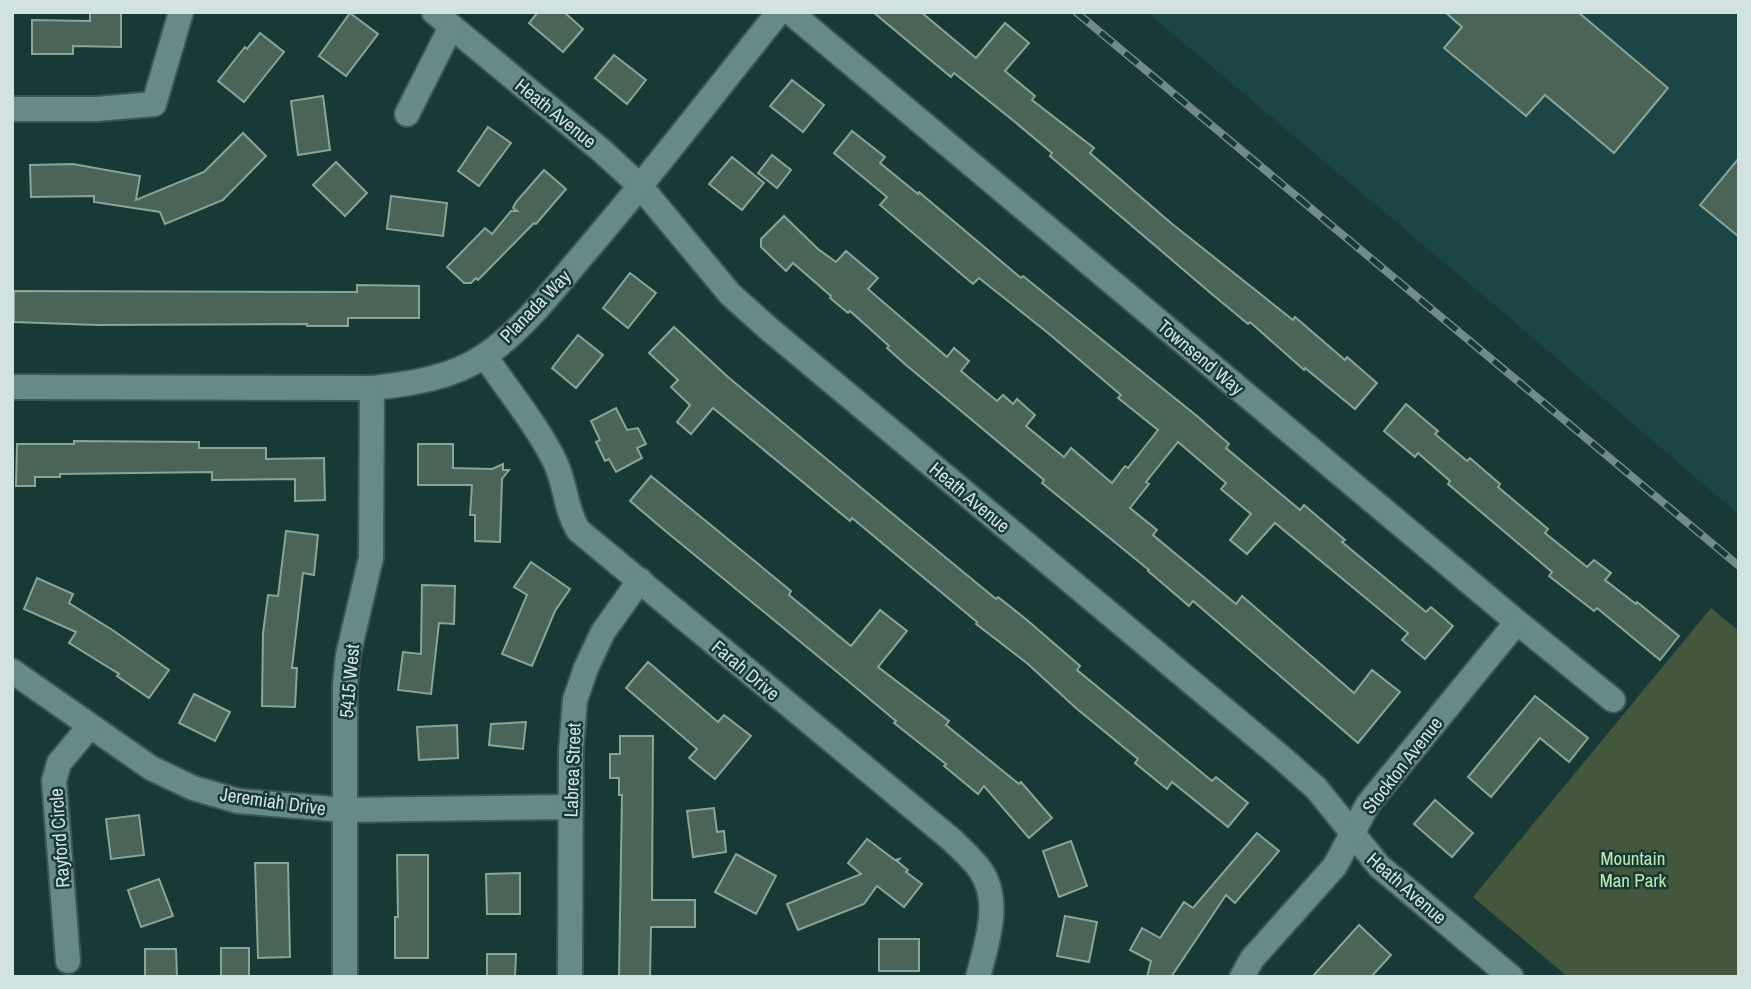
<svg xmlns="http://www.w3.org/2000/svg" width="1751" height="989" font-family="'Archivo Narrow',sans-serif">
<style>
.built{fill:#1c4645}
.green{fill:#44563c}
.building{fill:#4a6558;stroke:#88a597;stroke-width:2}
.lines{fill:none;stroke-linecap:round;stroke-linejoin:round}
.minor-casing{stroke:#3b5655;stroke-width:28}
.minor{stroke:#678987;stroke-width:24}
.rail-casing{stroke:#728b8a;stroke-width:8}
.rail{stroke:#193937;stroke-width:5;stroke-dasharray:16;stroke-linecap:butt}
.labels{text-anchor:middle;stroke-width:5;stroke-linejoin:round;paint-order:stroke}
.street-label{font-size:19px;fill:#d1e2e1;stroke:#193937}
.park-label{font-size:19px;fill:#bfe8ae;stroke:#193937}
</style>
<rect width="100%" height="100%" fill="#193937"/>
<!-- built -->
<polygon class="built" points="1147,12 1739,12 1739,515 1504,313"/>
<!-- green -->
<polygon class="green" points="1711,608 1739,631 1739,977 1568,977 1473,897"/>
<!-- building -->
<g class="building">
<polygon points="90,12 121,12 121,47 73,46 73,54 32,54 32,20 90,21"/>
<polygon points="538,12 564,12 583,29 563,52 529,23"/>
<polygon points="873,12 921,12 976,58 1005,23 1029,43 1005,71 1035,96 1032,100 1094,148 1090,153 1171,223 1293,320 1295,317 1345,360 1347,357 1377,383 1355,409 1305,368 1304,370 1250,322 1248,324 1213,295 1050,156 1052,153 1015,122 954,73 951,77"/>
<polygon points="1445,12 1578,12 1668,88 1614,153 1545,95 1526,116 1444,48 1462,27"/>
<polygon points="350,13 378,34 346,76 319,56"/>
<polygon points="260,33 284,52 244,102 218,81 245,47 247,49"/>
<polygon points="614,55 646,80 627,104 595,78"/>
<polygon points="792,80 824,105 803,132 770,106"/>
<polygon points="323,96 330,150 298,155 291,101"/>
<polygon points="488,127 511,143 479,186 458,171"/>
<polygon points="852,131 885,157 880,163 918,194 919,192 1021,278 1023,276 1197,416 1229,444 1226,448 1300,510 1304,505 1345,540 1342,542 1426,612 1431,607 1453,626 1425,659 1402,640 1408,633 1275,523 1247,554 1230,540 1251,514 1221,489 1226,483 1178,442 1146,482 1149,484 1130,508 1157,530 1153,535 1236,604 1242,596 1354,693 1372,670 1400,692 1358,743 1193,601 1189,606 1148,571 1149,570 1042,483 1044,480 906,365 887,348 889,346 850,311 848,313 830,298 831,296 793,263 786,271 761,247 761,239 784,216 818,249 836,262 846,251 878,278 868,289 947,357 954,348 969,361 961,371 997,401 1003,395 1013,404 1017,399 1035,415 1026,426 1064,457 1071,448 1112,483 1125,466 1128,468 1158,430 1118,398 1121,395 1048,333 979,278 973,284 880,205 887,197 834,153"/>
<polygon points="243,133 266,156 223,200 165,224 160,212 94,202 94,196 31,197 30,165 73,164 140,176 136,200 204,172"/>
<polygon points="772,155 791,170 777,188 758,173"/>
<polygon points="732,157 764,183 742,210 709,184"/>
<polygon points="1739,158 1739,237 1700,205"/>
<polygon points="336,162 367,193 345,216 313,185"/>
<polygon points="544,170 566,189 536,224 534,223 478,280 476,278 471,283 464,283 447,267 485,228 492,234 511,211 517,211 513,208 516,202"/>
<polygon points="391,196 447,203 443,236 387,229"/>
<polygon points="630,273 656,293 628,328 603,308"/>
<polygon points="357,285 419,286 419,318 348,318 348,326 307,326 307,324 97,325 14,322 14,291 357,292"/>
<polygon points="674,327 728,377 871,496 996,599 998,597 1027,620 1080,666 1077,670 1212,781 1216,777 1248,803 1228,827 1172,782 1167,789 1135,763 1138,759 1077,709 1028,664 976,624 977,622 852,518 850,521 713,408 691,434 677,422 690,405 671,387 678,380 649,353"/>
<polygon points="578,335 603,355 576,388 552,368"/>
<polygon points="1406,404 1438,431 1435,434 1467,461 1470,458 1500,484 1498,487 1548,529 1545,533 1587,567 1594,560 1611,573 1605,580 1636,604 1637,602 1679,636 1660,660 1597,608 1594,611 1549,576 1552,572 1448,484 1450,481 1418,453 1415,457 1384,431"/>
<polygon points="616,408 627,430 638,428 646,444 637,448 642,458 616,472 609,459 605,461 596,442 600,440 591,421"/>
<polygon points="74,441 199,442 199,448 266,448 266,459 324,458 325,500 295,501 295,479 212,480 212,472 60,474 60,477 35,477 35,486 16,486 17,444 74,444"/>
<polygon points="418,444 453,444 453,468 492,469 503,464 503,470 509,470 502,479 500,542 475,541 475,515 470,515 472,485 418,485"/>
<polygon points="651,476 791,591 789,595 851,646 880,610 907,631 878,667 949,721 946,725 1019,784 1021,782 1052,818 1029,838 984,786 978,794 944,766 946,764 894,723 896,721 842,676 663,529 630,501"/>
<polygon points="286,531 318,535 314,575 303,573 292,668 297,668 295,707 262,706 263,633 268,595 278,596"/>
<polygon points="531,562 570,589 555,611 532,666 502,654 527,595 514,587"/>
<polygon points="37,578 73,594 69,603 114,631 169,670 149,698 117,676 119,674 69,643 76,632 24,609"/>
<polygon points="422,585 455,586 454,624 439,623 431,694 398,690 403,652 421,654"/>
<polygon points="648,662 718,722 724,715 751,736 715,779 689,758 697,749 626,688"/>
<polygon points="194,694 230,712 215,741 179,723"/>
<polygon points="1535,696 1588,738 1569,762 1540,738 1491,797 1468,777"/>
<polygon points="526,722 523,749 489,745 491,724"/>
<polygon points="457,725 458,758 419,760 417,727"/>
<polygon points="620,736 653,736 652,900 695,900 695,927 651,927 650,977 619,977 622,795 619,795 619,778 610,778 610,754 620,754"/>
<polygon points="1435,800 1473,833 1452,857 1414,824"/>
<polygon points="714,808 717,832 724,831 726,852 693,857 687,811"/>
<polygon points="139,815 144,855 111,859 106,819"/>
<polygon points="1257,833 1279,851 1235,903 1226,895 1171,977 1147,977 1151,961 1130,950 1142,928 1160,938 1184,902 1193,908"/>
<polygon points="867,839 895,860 899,859 897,861 908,870 906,872 922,884 904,907 877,886 864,904 798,930 787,904 861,874 848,863"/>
<polygon points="1071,841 1087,886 1059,897 1043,851"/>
<polygon points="736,854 776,876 756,914 715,892"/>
<polygon points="397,855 428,855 428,958 395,958 395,917 398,917"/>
<polygon points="255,863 288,863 290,957 258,958"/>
<polygon points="520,873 520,914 487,914 486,874"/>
<polygon points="159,879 173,916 141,927 128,890"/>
<polygon points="1065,916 1097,922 1089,962 1057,956"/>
<polygon points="1359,925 1391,955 1371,977 1312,977"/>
<rect x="879" y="939" width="40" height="32"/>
<rect x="221" y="948" width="28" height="29"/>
<polygon points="145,949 176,949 177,977 145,977"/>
<polygon points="487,954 516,954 515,977 487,977"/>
</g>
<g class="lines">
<defs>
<g id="minor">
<polyline points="434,12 602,151 640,186 730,294 769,329 1281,757 1316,788 1379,866 1511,977"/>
<polyline points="790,12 1517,622 1613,700"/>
<polyline points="12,109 97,109 154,104 181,12"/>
<polyline points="407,114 451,27"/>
<path d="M485,356C507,389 540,429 556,464C566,486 565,508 578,530L952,840C962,850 973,859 981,871C1002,902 986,945 978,977"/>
<path d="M12,387L372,388C410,384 452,378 484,356C521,332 553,290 581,257C649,178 713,94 779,12"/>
<polyline points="12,671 151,768 193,788 238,801 345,810 570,807"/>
<polyline points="68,961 54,781 59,763 90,726"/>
<polyline points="345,977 345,685 348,655 371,558 372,388"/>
<polyline points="570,977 571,750 575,700 586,668 603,632 640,580"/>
<polyline points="1242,977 1252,959 1335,866 1368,804 1517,622"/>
</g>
</defs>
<!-- minor casing -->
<use href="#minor" class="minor-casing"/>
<!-- minor -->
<use href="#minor" class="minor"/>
<defs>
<polyline id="rail" points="1076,12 1739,566"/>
</defs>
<!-- rail casing -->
<use href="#rail" class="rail-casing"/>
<!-- rail -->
<use href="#rail" class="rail"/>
</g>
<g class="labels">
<!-- street labels -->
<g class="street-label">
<text transform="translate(556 113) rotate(39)" y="7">Heath Avenue</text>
<text transform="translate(535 306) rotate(-46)" y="7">Planada Way</text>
<text transform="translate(1201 357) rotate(40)" y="7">Townsend Way</text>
<text transform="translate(970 497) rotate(40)" y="7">Heath Avenue</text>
<text transform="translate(746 670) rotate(40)" y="7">Farah Drive</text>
<text transform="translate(349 681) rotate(-85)" y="7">5415 West</text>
<text transform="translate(1402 765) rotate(-52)" y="7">Stockton Avenue</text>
<text transform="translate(572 770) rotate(-88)" y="7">Labrea Street</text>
<text transform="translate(273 801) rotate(8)" y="7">Jeremiah Drive</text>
<text transform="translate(59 838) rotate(-94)" y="7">Rayford Circle</text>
<text transform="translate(1407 888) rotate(41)" y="7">Heath Avenue</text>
</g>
<!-- park labels -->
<g class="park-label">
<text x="1633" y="865">Mountain<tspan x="1633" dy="22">Man Park</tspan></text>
</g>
</g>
<!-- border -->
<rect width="1751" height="989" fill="none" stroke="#d1e2e1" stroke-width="28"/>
</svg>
